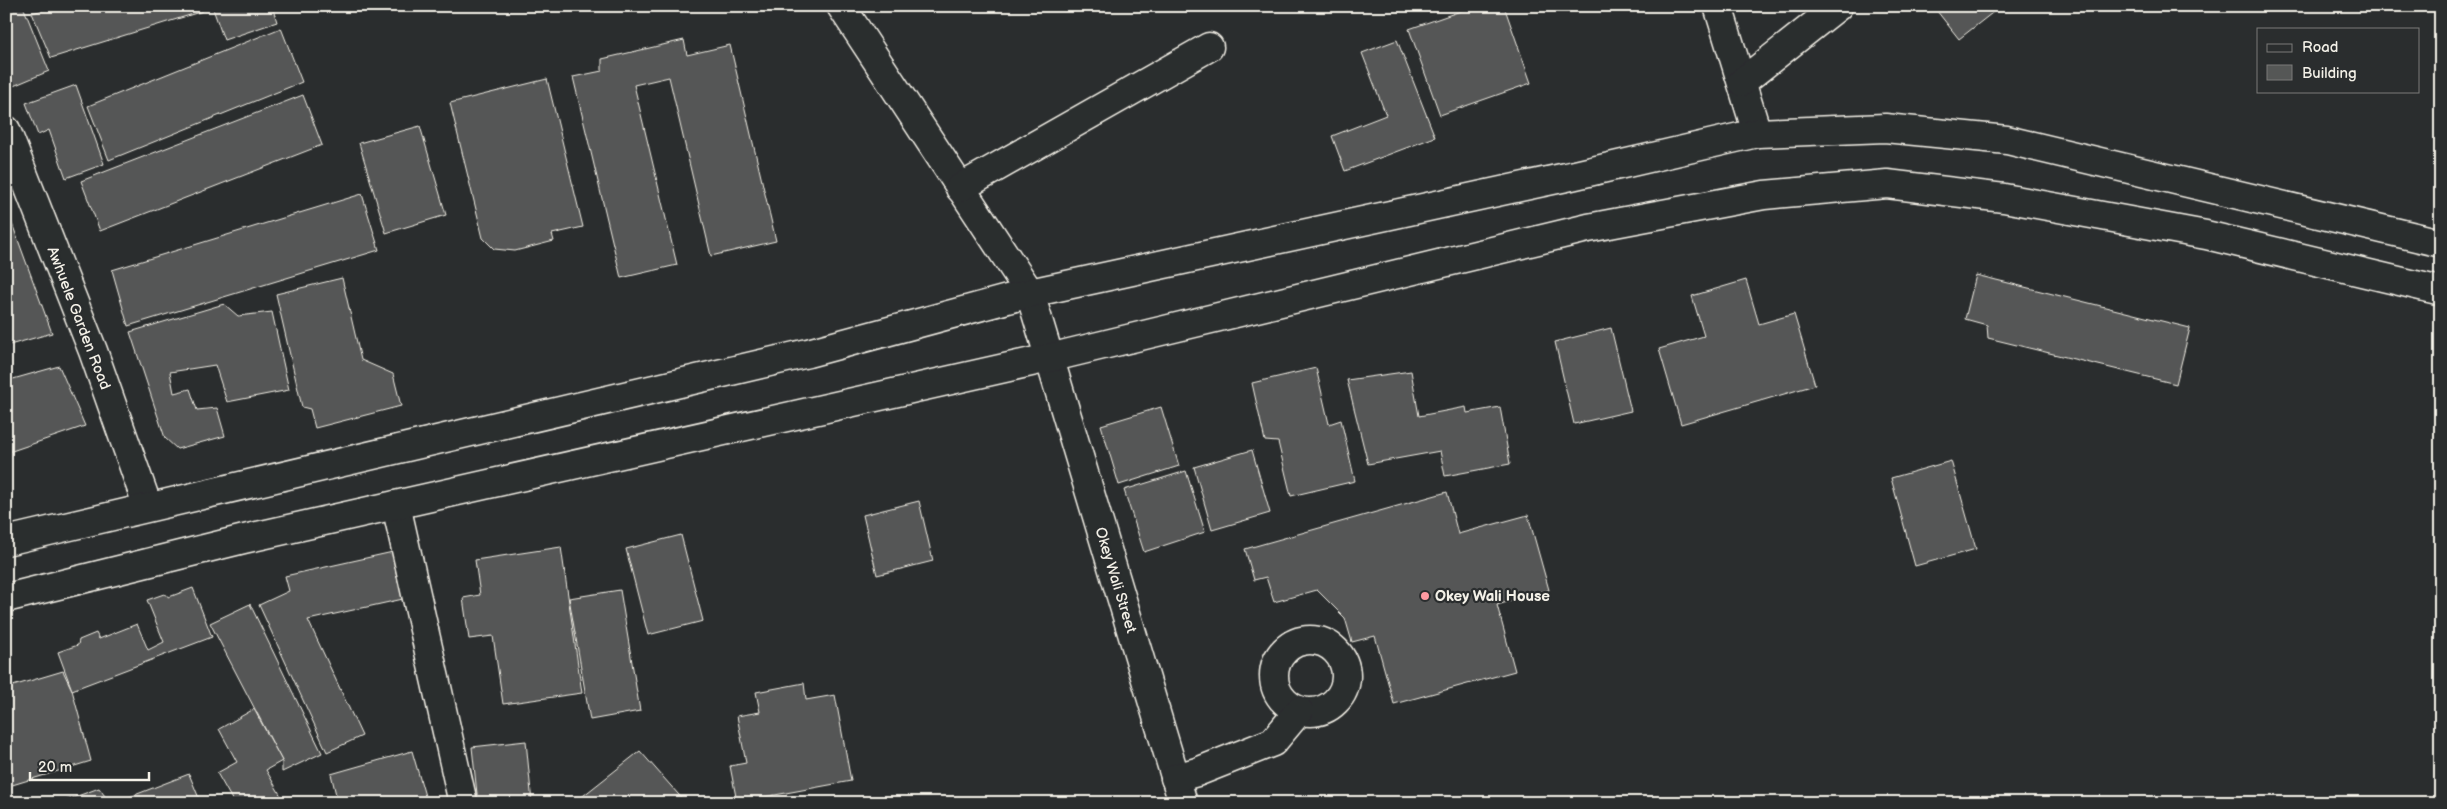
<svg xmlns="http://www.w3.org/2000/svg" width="2447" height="809" font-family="'Balsamiq Sans',sans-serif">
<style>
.building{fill:#555756;stroke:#f4f1e8}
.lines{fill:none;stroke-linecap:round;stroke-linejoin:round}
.minor-casing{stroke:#f4f1e8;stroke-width:31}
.major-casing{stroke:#f4f1e8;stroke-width:31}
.minor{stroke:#2a2d2e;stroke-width:28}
.major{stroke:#2a2d2e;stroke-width:28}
.poi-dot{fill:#ff9aa2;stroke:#2a2d2e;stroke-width:2}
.labels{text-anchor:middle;stroke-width:4.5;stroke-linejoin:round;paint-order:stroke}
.street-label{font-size:15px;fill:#f4f1e8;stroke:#2a2d2e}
.poi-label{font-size:15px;font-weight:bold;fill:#f4f1e8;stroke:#2a2d2e;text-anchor:start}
</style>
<rect width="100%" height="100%" fill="#2a2d2e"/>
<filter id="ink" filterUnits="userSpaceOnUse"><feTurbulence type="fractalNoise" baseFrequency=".02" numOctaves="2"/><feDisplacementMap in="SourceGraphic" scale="10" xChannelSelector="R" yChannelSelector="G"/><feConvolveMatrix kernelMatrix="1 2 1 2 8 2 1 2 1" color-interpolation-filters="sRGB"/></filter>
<g filter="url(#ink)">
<!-- building -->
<g class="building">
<polygon points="6,6 23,6 49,71 11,87 6,75"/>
<polygon points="57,6 201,6 203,11 51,58 32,13"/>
<polygon points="212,6 272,6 277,22 224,40"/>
<polygon points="1475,6 1504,6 1531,83 1440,115 1409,29"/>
<polygon points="1933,6 2001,6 1959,39"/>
<polygon points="281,28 302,82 109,160 88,106"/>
<polygon points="684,40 687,55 730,45 776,241 711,256 669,77 634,85 677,265 621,278 573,77 602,71 602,59"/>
<polygon points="1397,40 1435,137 1345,171 1332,136 1386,115 1362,53"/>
<polygon points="547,79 583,227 552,234 554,241 515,251 494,249 483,238 450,103"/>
<polygon points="76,85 104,164 66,178 49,130 38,135 26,103"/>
<polygon points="303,95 322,145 100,231 81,181"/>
<polygon points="420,126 446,215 386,233 359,143"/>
<polygon points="362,194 379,250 128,326 112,270"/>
<polygon points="6,207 52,333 6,346"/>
<polygon points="1976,275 2190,328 2176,384 1988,338 1987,325 1965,319"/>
<polygon points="342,278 361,360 393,374 401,406 315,428 310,409 302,407 276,294"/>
<polygon points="1746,280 1759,324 1794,314 1815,385 1681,424 1659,349 1704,336 1692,296"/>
<polygon points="224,304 238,316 272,312 289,390 227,402 215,365 170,372 174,393 190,389 197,410 217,408 225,436 177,449 165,438 130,332"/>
<polygon points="1611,328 1631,411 1574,424 1555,342"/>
<polygon points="59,366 85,426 6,453 6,381"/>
<polygon points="1316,368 1329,424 1341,420 1355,481 1291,496 1278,442 1265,441 1252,383"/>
<polygon points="1411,371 1419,416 1466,407 1467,413 1500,407 1510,464 1445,476 1440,451 1368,464 1347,380"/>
<polygon points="1161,407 1179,466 1119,485 1101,425"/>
<polygon points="1252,450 1270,513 1212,530 1194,467"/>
<polygon points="1951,461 1976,549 1915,566 1891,478"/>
<polygon points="1186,471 1205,532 1144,552 1124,490"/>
<polygon points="1447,492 1458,534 1528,515 1549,590 1497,605 1515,671 1394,704 1375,636 1352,642 1345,618 1317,590 1274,602 1266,577 1254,580 1245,549"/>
<polygon points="919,501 933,561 877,575 863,515"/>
<polygon points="681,535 703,621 648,635 626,549"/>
<polygon points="561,547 582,693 503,704 493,636 469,639 463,598 480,595 475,560"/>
<polygon points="393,552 403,599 308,620 362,736 327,752 259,605 289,591 285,576"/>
<polygon points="193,588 212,637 72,690 58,652 78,645 79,640 96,633 99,639 137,624 148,650 164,642 147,600 164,594 169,597"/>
<polygon points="620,590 640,711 590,720 569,598"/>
<polygon points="250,604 322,753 282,772 282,761 210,623"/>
<polygon points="63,671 72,690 91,761 9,786 6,776 6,688"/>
<polygon points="804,683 806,700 835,695 851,781 737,802 730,766 746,763 737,716 760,712 756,692"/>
<polygon points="254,709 282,761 266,770 285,803 234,803 217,773 237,762 219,729"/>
<polygon points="526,741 532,803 478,803 472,747"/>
<polygon points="412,751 427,803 338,803 331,774"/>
<polygon points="640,751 686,803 574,803"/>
<polygon points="189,774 201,803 114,803"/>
<polygon points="99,788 110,803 59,803"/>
</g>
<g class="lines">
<defs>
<g id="minor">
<polyline points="841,6 1030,293 1183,803"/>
<polyline points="1718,6 1757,133"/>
<polyline points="1742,82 1838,6"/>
<polyline points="6,130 93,351 148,507"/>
<polyline points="960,188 1209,47"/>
<polyline points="396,505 463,803"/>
<circle cx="1310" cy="676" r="36"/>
<polyline points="1175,778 1197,772 1273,742 1299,711"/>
</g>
<g id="major">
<polyline points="6,541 808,353 1030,293 1571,176 1757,133 1885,128 2007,140 2441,243"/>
<polyline points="6,598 244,539 1049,358 1588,228 1764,195 1887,184 2004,198 2206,235 2441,291"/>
</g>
</defs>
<!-- minor casing -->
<use href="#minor" class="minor-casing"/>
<!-- major casing -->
<use href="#major" class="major-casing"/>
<!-- minor -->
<use href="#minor" class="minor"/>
<!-- major -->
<use href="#major" class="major"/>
</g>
</g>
<!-- markers -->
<circle class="poi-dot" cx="1425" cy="596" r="5"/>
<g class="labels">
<!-- street labels -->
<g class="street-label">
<text transform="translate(79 318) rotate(69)" y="5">Awhuele Garden Road</text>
<text transform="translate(1116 580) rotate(73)" y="5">Okey Wali Street</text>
</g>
<!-- poi labels -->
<g class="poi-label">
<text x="1435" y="601">Okey Wali House</text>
</g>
</g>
<!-- margin -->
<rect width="2447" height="809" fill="none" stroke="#2a2d2e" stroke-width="25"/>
<rect x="12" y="12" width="2422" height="784" fill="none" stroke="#f4f1e8" stroke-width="2" filter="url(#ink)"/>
<!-- legend -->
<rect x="2257" y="28" width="162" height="65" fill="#2a2d2e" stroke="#7b7b78"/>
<rect x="2267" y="44" width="25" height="8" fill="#2a2d2e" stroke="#7b7b78"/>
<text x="2302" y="52" font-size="15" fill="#f4f1e8">Road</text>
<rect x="2267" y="65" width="25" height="15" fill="#555756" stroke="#7b7b78"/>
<text x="2302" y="78" font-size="15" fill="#f4f1e8">Building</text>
<!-- scale -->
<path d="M30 772v8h119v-8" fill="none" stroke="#f4f1e8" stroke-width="2.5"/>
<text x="38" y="772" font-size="15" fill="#f4f1e8" stroke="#2a2d2e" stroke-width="4" paint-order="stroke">20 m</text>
</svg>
